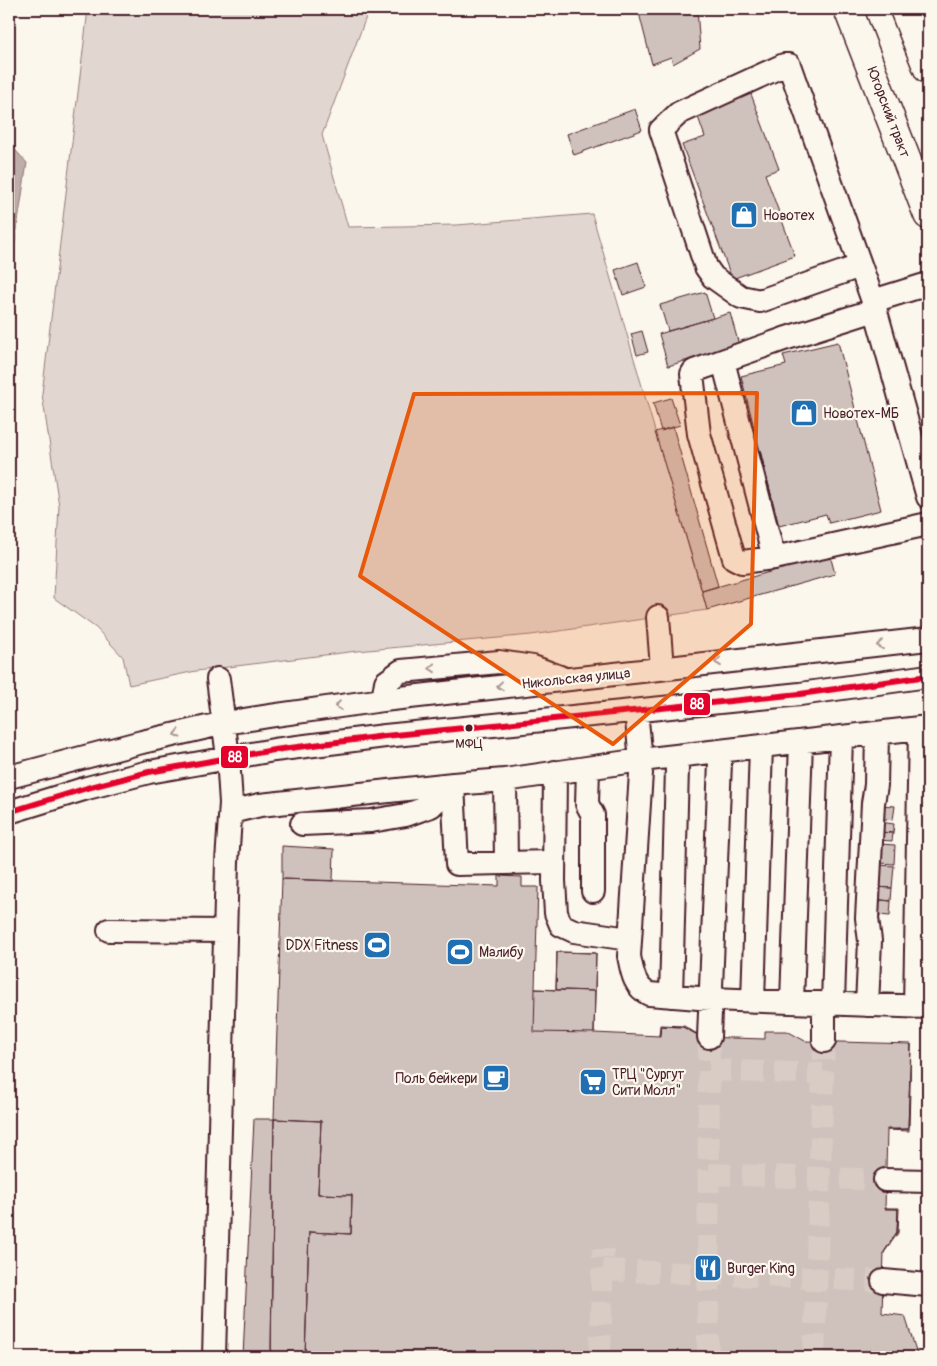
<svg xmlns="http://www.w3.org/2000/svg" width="937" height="1366" viewBox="0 0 937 1366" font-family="Pangolin,sans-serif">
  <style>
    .green { fill: #e2d7d0; stroke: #967b7e }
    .water { fill: #bfadaa; stroke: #907477 }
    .building { fill: #cfc2bc; stroke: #4a1f2b }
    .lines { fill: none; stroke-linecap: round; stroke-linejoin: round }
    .minor-tunnel { stroke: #d8ccc5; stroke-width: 22; stroke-dasharray: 22 11; stroke-linecap: butt }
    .minor-casing { stroke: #4a1f2b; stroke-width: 26 }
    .major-casing { stroke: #4a1f2b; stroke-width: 31 }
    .minor { stroke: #fbf7ec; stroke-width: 22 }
    .major { stroke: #fbf7ec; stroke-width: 28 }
    .bus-1-casing { stroke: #fbf7ec; stroke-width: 10 }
    .bus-1 { stroke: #e4002b; stroke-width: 6 }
    .oneway { stroke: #ab9695 }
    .marked { fill: #e8590c; fill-opacity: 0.2; stroke: #e8590c; stroke-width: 4; stroke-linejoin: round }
    .bus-dot { fill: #4a1f2b; stroke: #fbf7ec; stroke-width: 2 }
    .labels { text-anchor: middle; stroke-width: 4.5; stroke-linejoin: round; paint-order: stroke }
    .bus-label { font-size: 13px; fill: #4a1f2b; stroke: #fbf7ec }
    .street-label { font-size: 14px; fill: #4a1f2b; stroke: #fbf7ec }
    .poi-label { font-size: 14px; fill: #4a1f2b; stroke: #fbf7ec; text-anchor: start }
    .line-badge { stroke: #fbf7ec; stroke-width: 2 }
    .badge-label { font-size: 14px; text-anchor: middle; font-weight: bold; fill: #fff }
  </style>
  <rect width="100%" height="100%" fill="#fbf7ec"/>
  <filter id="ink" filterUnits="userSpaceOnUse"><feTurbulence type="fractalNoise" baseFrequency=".02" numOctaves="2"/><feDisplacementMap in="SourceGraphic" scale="10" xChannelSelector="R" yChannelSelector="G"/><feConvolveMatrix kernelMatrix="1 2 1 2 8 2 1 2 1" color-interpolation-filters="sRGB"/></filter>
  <g filter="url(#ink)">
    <path class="green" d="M 88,9 L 369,9 L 322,135 L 348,227 L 457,225 L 592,214 L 707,610 L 531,635 L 357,651 L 196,671 L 129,685 L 123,657 L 96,628 L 54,598 L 59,506 L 42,394 Z"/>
    <path class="water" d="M 9,143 L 27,163 L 9,280 Z"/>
    <path class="building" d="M 638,9 L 697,9 L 700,49 L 673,64 L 671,57 L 652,64 Z
      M 751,94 L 779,169 L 765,174 L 795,256 L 732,279 L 682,145 L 705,137 L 697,114 Z
      M 635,109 L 642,130 L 574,155 L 567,134 Z
      M 638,262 L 646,287 L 623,295 L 615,270 Z
      M 705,292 L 713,318 L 668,331 L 660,305 Z
      M 730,313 L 739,345 L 668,366 L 659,334 Z
      M 642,331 L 648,352 L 637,355 L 631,334 Z
      M 838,342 L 881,510 L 829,523 L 826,514 L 779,526 L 741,376 L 786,365 L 783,355 Z
      M 671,398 L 680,425 L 661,431 L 653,403 Z
      M 673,427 L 718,586 L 702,591 L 655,432 Z
      M 760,450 L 772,498 L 772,501 L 760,453 Z
      M 830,555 L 835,574 L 707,610 L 702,591 Z
      M 879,805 L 895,806 L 893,820 L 878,818 Z
      M 880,822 L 894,824 L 893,833 L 879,832 Z
      M 879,832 L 893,833 L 892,841 L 878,840 Z
      M 881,844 L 895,845 L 894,864 L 880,863 Z
      M 282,846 L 334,849 L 333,881 L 282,879 Z
      M 877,865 L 894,866 L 892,888 L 875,887 Z
      M 499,876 L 522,877 L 522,887 L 538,887 L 535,989 L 556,990 L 557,952 L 596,953 L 594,1033 L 660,1036 L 661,1026 L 683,1027 L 701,1037 L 765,1039 L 765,1031 L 787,1031 L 805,1041 L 911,1044 L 908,1129 L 887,1129 L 885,1209 L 898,1209 L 897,1232 L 884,1252 L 882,1313 L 905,1316 L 918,1357 L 305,1357 L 309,1232 L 351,1234 L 352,1195 L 318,1194 L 321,1121 L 274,1119 L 282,879 L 499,886 Z
      M 875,887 L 892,888 L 891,901 L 874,899 Z
      M 880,900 L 891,901 L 890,916 L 878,915 Z
      M 557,952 L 596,953 L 595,991 L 556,990 Z
      M 535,989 L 595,991 L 594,1033 L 534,1032 Z
      M 660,1025 L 684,1026 L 702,1037 L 683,1027 L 661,1026 L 659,1036 Z
      M 911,1044 L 909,1131 L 887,1130 L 908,1129 Z
      M 254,1119 L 274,1119 L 271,1357 L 243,1357 Z
      M 274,1119 L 321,1121 L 318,1194 L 352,1195 L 351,1234 L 309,1232 L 305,1357 L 271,1357 Z
      M 885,1208 L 899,1208 L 898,1233 L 883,1254 L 897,1232 L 898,1209 Z"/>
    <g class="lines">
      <path class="minor-tunnel" d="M 709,1070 L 823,1074
        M 709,1174 L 885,1180
        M 603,1270 L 883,1281
        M 600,1357 L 603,1249
        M 708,1357 L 709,1037
        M 814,1357 L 824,1041"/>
      <g class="minor-casing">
        <path id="minor" d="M 860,266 L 760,301 L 741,297 L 713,277 L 706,267 L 661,130 L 679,113 L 784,65 L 789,65 L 873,301 L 928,497
          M 873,301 L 928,284
          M 875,310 L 784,339 L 694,371 L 692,374 L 699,434 L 734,558 L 742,562 L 774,558 L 928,524
          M 723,361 L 774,558
          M 658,617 L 662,668
          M 383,700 L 386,682 L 401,671 L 499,662 L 533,667 L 560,677
          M 636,711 L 641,760
          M 588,768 L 587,804 L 593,815 L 593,891
          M 555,772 L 554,881 L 556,913 L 561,925 L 574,931 L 629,939
          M 641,773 L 629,956 C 632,971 634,987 649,994 L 711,999 L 928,1007
          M 9,777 L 142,742 L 225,723 L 269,716 L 383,700 L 928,639
          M 505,780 L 506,863
          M 453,784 L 457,864 L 554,862
          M 9,812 L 87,788 L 149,772 L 274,750 L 385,736 L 800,694 L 928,676
          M 231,812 L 260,805 L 453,784 L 505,780 L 641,760 L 928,727
          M 302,824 L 371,821 L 406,815 L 431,806 L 453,784
          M 109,930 L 225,931
          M 671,996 L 677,768
          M 753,1001 L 761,746
          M 792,1002 L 801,742
          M 833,1004 L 841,737
          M 867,1005 L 870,941 L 867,918 L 873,803 L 876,785 L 877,733
          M 915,1007 L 920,728
          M 709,1037 L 720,762
          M 824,1041 L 824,1003
          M 885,1180 L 928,1181
          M 883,1281 L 928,1285
          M 214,1357 L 227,862 L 231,803 L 228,757 L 218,679"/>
      </g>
      <g class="major-casing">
        <path id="major" d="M 848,9 L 928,215
          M 904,9 L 928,69"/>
      </g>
      <use href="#minor" class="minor"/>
      <use href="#major" class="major"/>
      <g class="bus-1-casing">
        <path id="bus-1" d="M 9,812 L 87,788 L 149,772 L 274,750 L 385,736 L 800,694 L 928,676"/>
      </g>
      <use href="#bus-1" class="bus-1"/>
    </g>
    <defs><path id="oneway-chevron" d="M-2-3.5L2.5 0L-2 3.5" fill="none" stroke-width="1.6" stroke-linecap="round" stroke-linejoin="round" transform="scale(1.25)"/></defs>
    <g class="oneway">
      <use href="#oneway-chevron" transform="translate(880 645) rotate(174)"/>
      <use href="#oneway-chevron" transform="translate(718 662) rotate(174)"/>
      <use href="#oneway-chevron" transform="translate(432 668) rotate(175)"/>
      <use href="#oneway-chevron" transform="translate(500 686) rotate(174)"/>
      <use href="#oneway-chevron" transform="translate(338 706) rotate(172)"/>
      <use href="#oneway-chevron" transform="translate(177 734) rotate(167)"/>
    </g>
  </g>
  <path class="marked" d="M 757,393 L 751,624 L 613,744 L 360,576 L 414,394 Z"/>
  <defs>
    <g id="shop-square" transform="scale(1.4375)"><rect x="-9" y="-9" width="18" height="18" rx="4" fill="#1f6fb2" stroke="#fbf7ec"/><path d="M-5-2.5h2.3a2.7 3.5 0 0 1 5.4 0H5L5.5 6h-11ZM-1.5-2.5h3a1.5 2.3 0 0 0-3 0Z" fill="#fff"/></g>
    <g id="stadium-square" transform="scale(1.4375)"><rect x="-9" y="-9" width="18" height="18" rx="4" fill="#1f6fb2" stroke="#fbf7ec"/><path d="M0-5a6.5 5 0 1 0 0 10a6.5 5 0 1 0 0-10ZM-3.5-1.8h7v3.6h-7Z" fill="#fff"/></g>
    <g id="cafe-square" transform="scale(1.4375)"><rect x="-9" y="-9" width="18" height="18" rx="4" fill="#1f6fb2" stroke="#fbf7ec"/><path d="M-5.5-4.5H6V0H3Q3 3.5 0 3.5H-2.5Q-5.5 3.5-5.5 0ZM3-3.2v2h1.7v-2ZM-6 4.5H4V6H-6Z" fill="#fff"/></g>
    <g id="supermarket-square" transform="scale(1.4375)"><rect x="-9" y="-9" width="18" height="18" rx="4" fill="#1f6fb2" stroke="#fbf7ec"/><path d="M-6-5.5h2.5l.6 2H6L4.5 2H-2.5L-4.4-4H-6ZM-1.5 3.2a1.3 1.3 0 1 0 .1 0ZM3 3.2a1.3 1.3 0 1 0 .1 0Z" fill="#fff"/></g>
    <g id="restaurant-square" transform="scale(1.4375)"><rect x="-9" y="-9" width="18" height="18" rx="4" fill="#1f6fb2" stroke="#fbf7ec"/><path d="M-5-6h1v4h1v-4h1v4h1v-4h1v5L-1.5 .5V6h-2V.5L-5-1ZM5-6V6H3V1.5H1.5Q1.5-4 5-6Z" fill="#fff"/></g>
  </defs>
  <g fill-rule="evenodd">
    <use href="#shop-square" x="744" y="215"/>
    <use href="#shop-square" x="804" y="413"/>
    <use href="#stadium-square" x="377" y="945"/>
    <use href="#stadium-square" x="460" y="952"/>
    <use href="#cafe-square" x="496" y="1078"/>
    <use href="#supermarket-square" x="593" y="1082"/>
    <use href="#restaurant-square" x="708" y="1268"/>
  </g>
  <circle class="bus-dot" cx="469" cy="728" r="4.5"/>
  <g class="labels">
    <g class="bus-label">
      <text x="469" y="748">МФЦ</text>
    </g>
    <g class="street-label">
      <text transform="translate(889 112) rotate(69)" y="5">Югорский тракт</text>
      <text transform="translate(576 678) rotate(-6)" y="5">Никольская улица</text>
    </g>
    <g class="poi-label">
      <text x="763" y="220">Новотех</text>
      <text x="823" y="418">Новотех-МБ</text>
      <text x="358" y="950" text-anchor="end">DDX Fitness</text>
      <text x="479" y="957">Малибу</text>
      <text x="612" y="1079">ТРЦ "Сургут<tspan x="612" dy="16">Сити Молл"</tspan></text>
      <text x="477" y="1083" text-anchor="end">Поль бейкери</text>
      <text x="727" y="1273">Burger King</text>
    </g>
  </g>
  <g class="line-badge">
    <rect x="683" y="692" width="28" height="24" rx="5" fill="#e4002b"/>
    <rect x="220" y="745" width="29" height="24" rx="5" fill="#e4002b"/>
  </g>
  <g class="badge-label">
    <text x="697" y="709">88</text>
    <text x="235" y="762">88</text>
  </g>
  <rect width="937" height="1366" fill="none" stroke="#fbf7ec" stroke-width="30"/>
  <rect x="15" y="15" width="907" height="1336" fill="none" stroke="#4a1f2b" stroke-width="2" filter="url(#ink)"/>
</svg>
